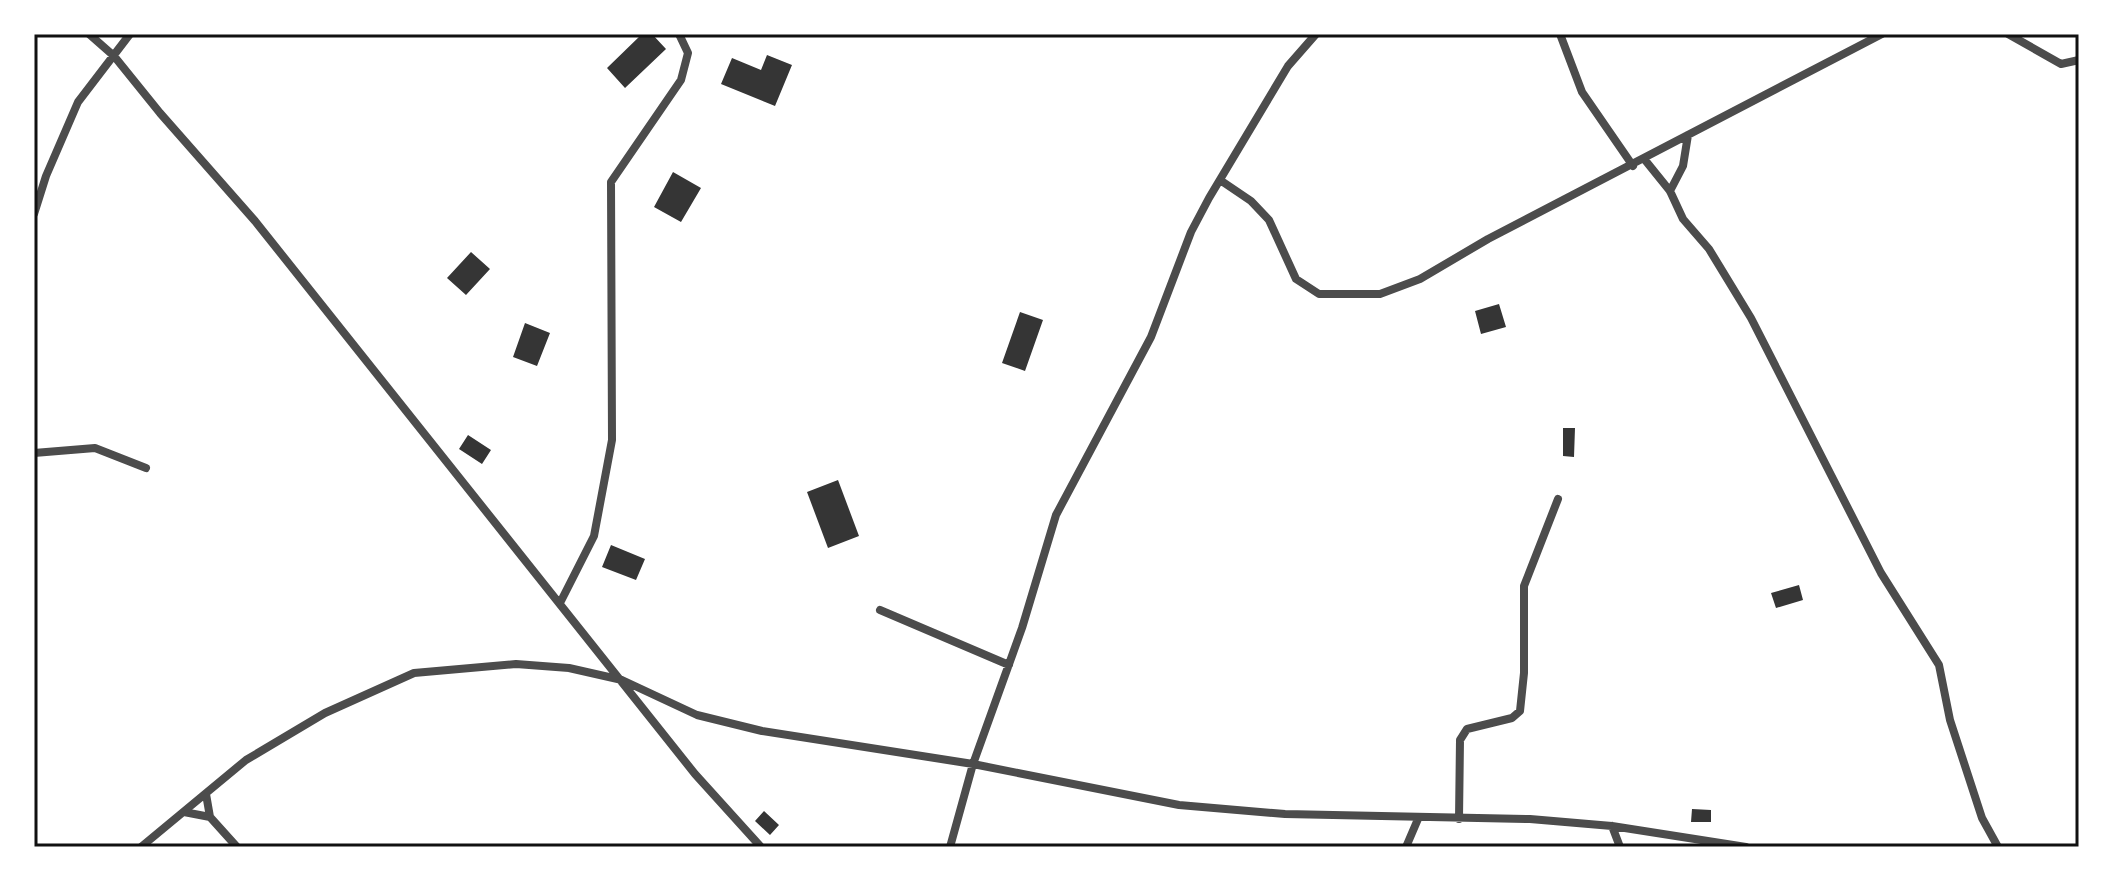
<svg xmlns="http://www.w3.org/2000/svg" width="2113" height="881" viewBox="0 0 2113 881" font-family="Cabin,sans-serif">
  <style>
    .building { fill: #353535 }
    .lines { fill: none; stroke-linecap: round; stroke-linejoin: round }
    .minor { stroke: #4c4c4c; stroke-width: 8 }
    .neatline { fill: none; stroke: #111; stroke-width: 3 }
  </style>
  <rect width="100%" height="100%" fill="#fff"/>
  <path class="building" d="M 642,34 L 652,34 L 666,49 L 625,88 L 607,68 Z
    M 767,55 L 792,65 L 775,106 L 721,84 L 732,58 L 761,70 Z
    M 673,172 L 701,188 L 681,222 L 654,207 Z
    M 471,252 L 490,269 L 466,295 L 447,278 Z
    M 1499,304 L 1506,327 L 1481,334 L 1475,311 Z
    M 1020,312 L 1043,320 L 1025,371 L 1002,363 Z
    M 525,323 L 550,333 L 537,366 L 513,357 Z
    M 1563,428 L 1575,428 L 1574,457 L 1563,456 Z
    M 468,435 L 491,450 L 482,464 L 459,449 Z
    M 838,480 L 859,536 L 828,548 L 807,492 Z
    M 611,545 L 645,559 L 636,580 L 602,567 Z
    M 1799,585 L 1803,600 L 1776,608 L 1771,593 Z
    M 1692,809 L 1711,810 L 1711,822 L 1691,822 Z
    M 764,811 L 779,825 L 770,835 L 755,821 Z"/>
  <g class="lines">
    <path class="minor" d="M 89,34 L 114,56 L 160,113 L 255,221 L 695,774 L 761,847
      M 1560,34 L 1582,92 L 1633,166
      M 2008,34 L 2061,64 L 2079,60
      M 1645,160 L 1670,191 L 1683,219 L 1709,249 L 1751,318 L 1881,573 L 1939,665 L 1950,720 L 1982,818 L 1998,847
      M 1220,180 L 1251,201 L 1269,220 L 1296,279 L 1319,294 L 1380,294 L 1420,279 L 1488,239 L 1882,34
      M 1670,191 L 1683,166 L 1688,135
      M 34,214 L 46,176 L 78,102 L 130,34
      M 34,453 L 95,448 L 146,468
      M 561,601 L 594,536 L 612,440 L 611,182 L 681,80 L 688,53 L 679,34
      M 880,610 L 1009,665
      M 206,794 L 210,817 L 237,847
      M 184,812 L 210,817
      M 1459,819 L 1460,740 L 1467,729 L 1512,718 L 1520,711 L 1524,673 L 1524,586 L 1558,499
      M 1612,826 L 1620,847
      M 141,847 L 246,760 L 325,713 L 414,673 L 516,664 L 569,668 L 622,680 L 697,715 L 762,731 L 973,764 L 1179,805 L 1285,814 L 1530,819 L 1612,826 L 1746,847
      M 950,847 L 973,764 L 1022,628 L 1056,515 L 1151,337 L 1191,232 L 1209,198 L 1288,66 L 1316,34
      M 1406,847 L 1418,819"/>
  </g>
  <rect width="2113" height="881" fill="none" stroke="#ffffff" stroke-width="72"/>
  <rect x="36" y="36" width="2041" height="809" class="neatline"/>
</svg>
